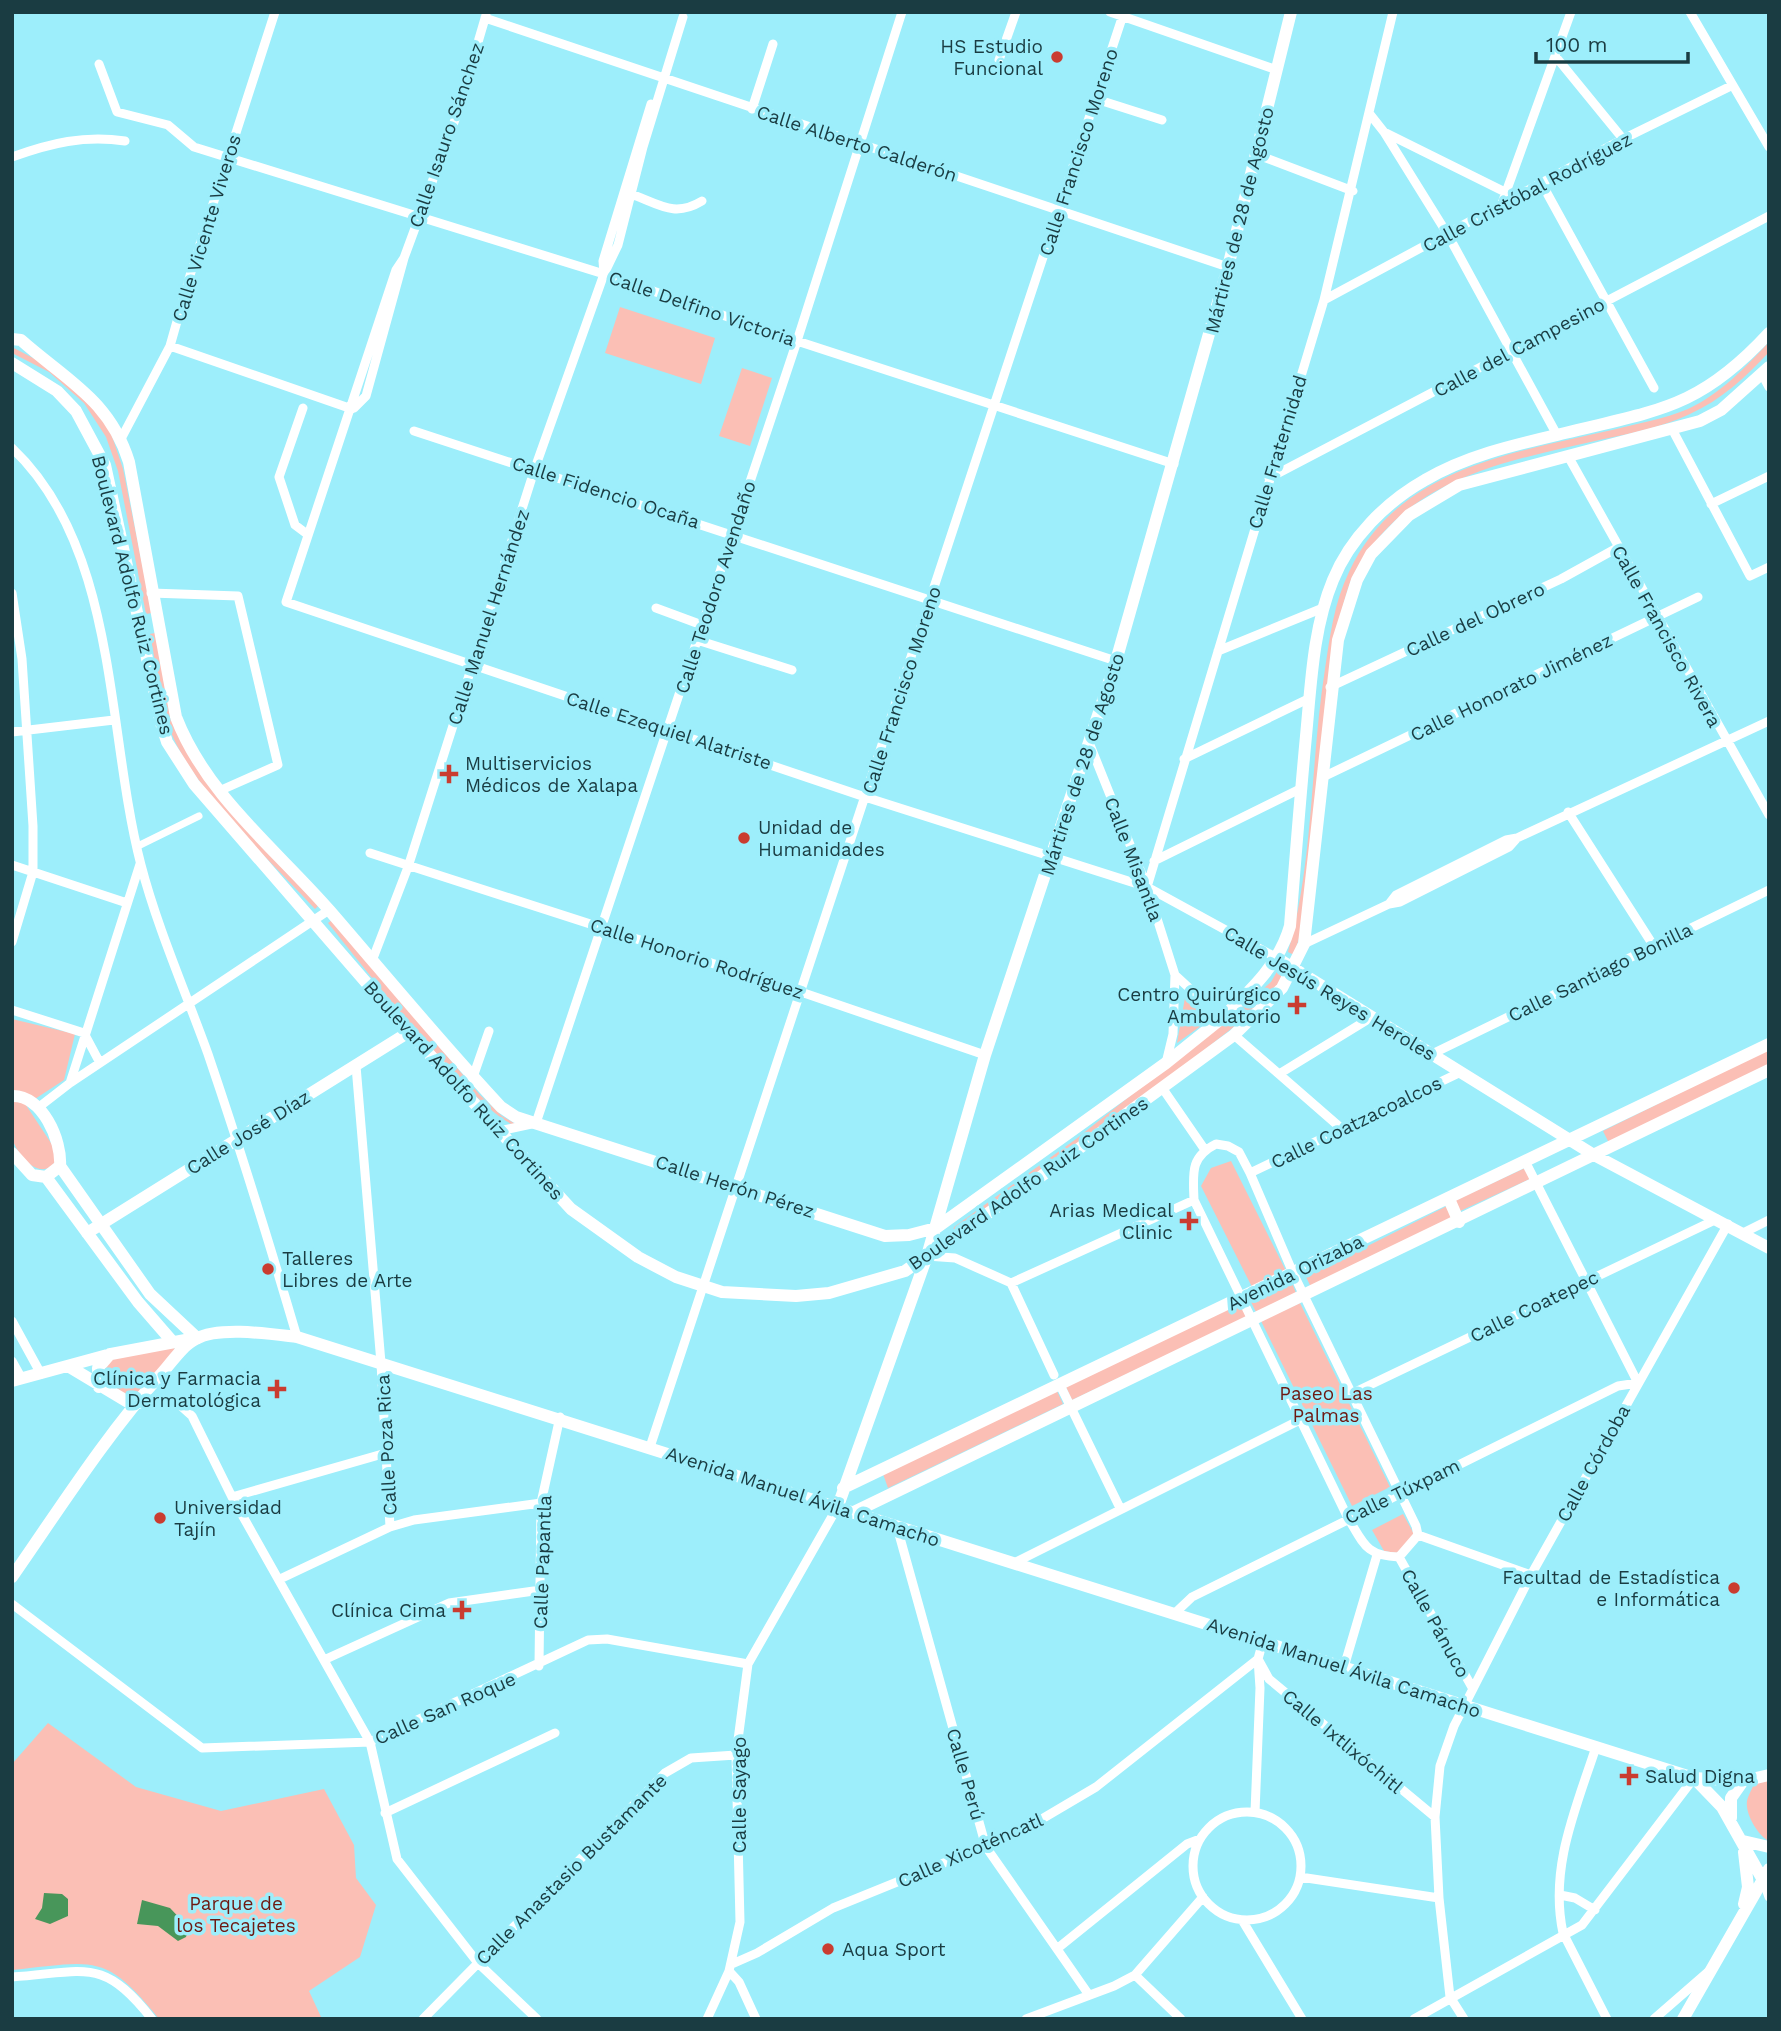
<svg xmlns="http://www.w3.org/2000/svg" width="1781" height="2031" viewBox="0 0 1781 2031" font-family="'Work Sans',sans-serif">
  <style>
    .green { fill: #fbbfb5 }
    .water { fill: #48965a }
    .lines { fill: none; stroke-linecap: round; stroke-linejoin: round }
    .pedestrian { stroke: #fff; stroke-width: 7 }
    .minor { stroke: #fff; stroke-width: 9 }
    .tertiary { stroke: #fff; stroke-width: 12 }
    .secondary { stroke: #fff; stroke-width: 12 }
    .poi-dot { fill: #ca3c30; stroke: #9deefb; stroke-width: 2.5 }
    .labels { text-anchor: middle; stroke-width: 7; stroke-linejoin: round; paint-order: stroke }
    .poi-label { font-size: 19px; fill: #1a3c42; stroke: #9deefb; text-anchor: end }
    .street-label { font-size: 19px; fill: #1a3c42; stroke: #9deefb }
    .park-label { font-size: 19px; fill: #6e1912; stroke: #9deefb }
  </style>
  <rect width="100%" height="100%" fill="#9deefb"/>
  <path class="green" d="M 620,307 L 715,338 L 701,384 L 605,353 Z
    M 1769,342 L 1769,352 C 1746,377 1721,400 1690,414 C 1663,427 1632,433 1604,439 C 1507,461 1407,477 1355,572 C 1348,584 1345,600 1341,613 L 1310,902 L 1294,955 L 1288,952 C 1314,860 1310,764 1325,669 C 1330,636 1334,603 1349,572 C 1397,468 1512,453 1612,430 C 1636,424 1664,419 1688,409 C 1720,394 1745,368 1769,342 Z
    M 12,347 L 52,368 L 88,400 L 111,433 L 123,469 L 152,613 L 146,614 L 118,471 L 106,437 L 84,403 L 49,372 L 12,353 Z
    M 742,368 L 772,378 L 750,446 L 719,436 Z
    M 155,633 L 173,723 L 318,906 L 315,909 C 270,860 188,786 168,724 C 159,695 156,664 150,634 Z
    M 332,920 L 480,1095 L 502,1116 L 519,1126 C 486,1126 355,956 328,923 Z
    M 1279,968 L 1288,971 L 1278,988 L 1254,1011 L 1082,1146 L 950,1241 L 954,1227 L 1076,1139 L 1248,1002 L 1271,982 Z
    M 1186,992 L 1212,1018 L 1177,1043 Z
    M 12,1019 L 75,1034 L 64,1080 L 35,1099 L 12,1091 Z
    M 1769,1049 L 1769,1064 L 1609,1143 L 1603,1131 Z
    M 12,1102 L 24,1102 L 53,1146 L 55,1162 C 40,1183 15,1153 12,1137 C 11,1126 12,1113 12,1102 Z
    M 1231,1161 L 1287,1273 L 1253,1289 L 1201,1186 L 1211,1168 Z
    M 1525,1168 L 1530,1179 L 1458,1212 L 1454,1201 Z
    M 1447,1206 L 1453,1219 L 1311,1287 L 1306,1277 Z
    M 1290,1278 L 1296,1293 L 1256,1312 L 1249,1298 Z
    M 1239,1302 L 1247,1317 L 1072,1400 L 1066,1387 Z
    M 1300,1303 L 1390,1487 L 1352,1506 L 1261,1321 Z
    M 172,1346 L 176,1350 L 137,1397 L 118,1391 L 104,1380 L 103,1367 L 109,1360 Z
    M 1057,1391 L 1063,1404 L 888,1488 L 883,1474 Z
    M 1403,1514 L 1414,1534 L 1408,1545 L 1396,1553 L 1384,1551 L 1372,1530 Z
    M 48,1723 L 136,1787 L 221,1811 L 324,1789 L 354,1845 L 356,1878 L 376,1905 L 360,1957 L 309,1991 L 322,2019 L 159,2019 C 105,1951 93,1962 12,1970 L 12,1764 Z
    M 1769,1780 L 1769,1841 C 1758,1836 1745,1814 1747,1801 C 1748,1796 1752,1789 1754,1784 Z"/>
  <path class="water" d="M 44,1893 L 62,1894 L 68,1899 L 68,1916 L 50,1924 L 35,1919 L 42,1908 Z
    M 142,1900 L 170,1908 L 189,1928 L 186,1937 L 178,1941 L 158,1926 L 137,1924 Z"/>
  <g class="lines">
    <path class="pedestrian" d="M 138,846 L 199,816"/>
    <path class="minor" d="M 1110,12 L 1277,70
      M 1690,12 L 1769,147
      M 485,18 L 1228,267
      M 1556,57 L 1623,139
      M 999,60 L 1016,12
      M 99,64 L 117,112 L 168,125 L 194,147 L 604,274 L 797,341 L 1174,464
      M 1096,99 L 1162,120
      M 752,109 L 773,44
      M 1369,113 L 1384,132 L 1448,235 L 1557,435
      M 1386,133 L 1505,192
      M 1258,155 L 1353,191
      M 12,157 C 51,143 84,135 125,141
      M 1542,184 L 1654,388
      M 631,194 C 659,204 674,218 702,201
      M 1501,206 L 1571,12
      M 404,258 L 396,270 L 286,602 L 865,797 L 1147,887 L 1277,958
      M 604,274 L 603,261 L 651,104
      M 1324,300 L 1623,139 L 1731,86
      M 170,346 L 352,409
      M 1762,374 L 1769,387
      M 303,408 L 279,477 L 295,525 L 307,534
      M 354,408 L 366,396 L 404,258 L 456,117 L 486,15
      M 1672,429 L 1750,576 L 1769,567
      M 414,431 L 1116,661
      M 122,437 L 170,346 L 191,272 L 275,12
      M 12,448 C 119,549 106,732 141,865 C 157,927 186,993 208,1054 C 240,1148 269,1242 297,1337
      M 1568,456 L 1769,815
      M 1269,478 L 1769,216
      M 1711,504 L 1769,476
      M 12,593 L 22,659 L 33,826 L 33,872 L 12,942
      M 151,593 L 238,596 L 278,765 L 219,791
      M 656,608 L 702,625
      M 697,640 L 792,670
      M 1218,651 L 1323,608
      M 1330,687 L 1561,579 L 1617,548
      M 12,732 L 114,720
      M 1090,745 L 1147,887 L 1175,975 L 1173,1034 L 1166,1063
      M 1184,759 L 1310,698
      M 1323,777 L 1698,597
      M 1568,812 L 1653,945
      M 370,853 L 801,992 L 985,1055
      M 1154,861 L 1302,788
      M 12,865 L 127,903
      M 1147,887 L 1324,300 L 1393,12
      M 1389,904 L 1396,895 L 1506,840 L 1517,838 L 1769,721
      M 1304,944 L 1389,904 L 1400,902 L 1509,847 L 1517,838
      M 372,961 L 408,867 L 535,468 L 604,274 L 618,245 L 643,147 L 683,17
      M 1175,975 L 1200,998
      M 12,1010 L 84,1033 L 100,1063
      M 1234,1035 L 1342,1129
      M 1432,1054 L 1769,890
      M 356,1066 L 381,1363 L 390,1527
      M 1279,1074 L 1372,1017
      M 473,1077 L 489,1031
      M 70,1083 L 329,910
      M 1163,1089 L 1205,1150
      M 39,1107 L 70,1083 L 140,864
      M 499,1131 L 536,1123 L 797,341 L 902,12
      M 1216,1144 L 1228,1146 L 1239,1152 L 1250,1173 L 1293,1273 L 1416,1526 L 1418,1535 L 1399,1557 C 1366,1556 1364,1544 1348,1518 L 1194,1200 C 1193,1173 1190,1157 1216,1144 Z
      M 1250,1173 L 1461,1072
      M 1743,1233 L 1769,1220
      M 927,1256 L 955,1258 L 1011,1283 L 1054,1375
      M 1011,1283 L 1194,1200
      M 12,1321 L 41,1374
      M 12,1361 L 22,1379
      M 1060,1385 L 1120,1508
      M 1351,1394 L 1717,1219
      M 134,1405 L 173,1399 L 192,1416 L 232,1497 L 370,1742 L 397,1859 L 478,1963 L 537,2019
      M 650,1447 L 1124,12
      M 232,1497 L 386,1453
      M 897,1527 L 986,1847 L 1089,1995
      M 1418,1535 L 1531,1575
      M 1399,1557 L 1473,1689
      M 1014,1563 L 1300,1420
      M 280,1579 L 390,1527 L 414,1520 L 541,1503
      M 12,1604 L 202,1748 L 370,1742 L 588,1640 L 607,1639 L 748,1664
      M 1174,1614 L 1192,1597 L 1618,1386 L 1638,1383 L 1525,1161
      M 326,1659 L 449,1603 L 541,1590
      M 1258,1659 L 1269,1679 L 1435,1817
      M 539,1666 L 541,1503 L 560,1417
      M 1344,1667 L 1377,1555
      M 1596,1747 C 1576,1808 1549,1868 1563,1933 L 1607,2019
      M1193 1866a54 54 0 1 1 108 0a54 54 0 1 1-108 0Z
      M 1255,1812 L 1260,1688 L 1258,1659 L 1263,1641
      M 385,1813 L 555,1733
      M 1300,1877 L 1439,1898
      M 1763,1880 L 1769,1897
      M 1560,1895 L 1575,1898 L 1595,1910
      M 1242,1920 L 1302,2019
      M 1058,1948 L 1187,1844 L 1200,1839
      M 732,1964 L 757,1953 L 833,1908 L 1018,1833 L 1096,1787 L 1258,1659
      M 729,1971 L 739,1982 L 756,2019
      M 1135,1975 L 1181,2019
      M 12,1977 C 86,1972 102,1956 152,2019
      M 423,2019 L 665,1773 L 691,1758 L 736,1755
      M 707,2019 L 729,1971 L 740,1922 L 736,1755 L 748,1664 L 838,1506
      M 1026,2019 L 1114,1986 L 1135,1975 L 1203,1897
      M 1414,2019 L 1582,1925 L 1694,1778
      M 1464,2019 L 1450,1997 L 1439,1898 L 1435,1817 L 1440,1766 L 1454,1726 L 1531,1575 L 1728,1224
      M 1654,2019 L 1708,1972"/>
    <path class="tertiary" d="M 12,1096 C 42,1095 62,1140 60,1166 L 46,1177 L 32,1175 L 12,1153
      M 60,1166 L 150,1294 L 197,1338
      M 46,1177 L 138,1302 L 171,1340
      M 1449,1199 L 1459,1222
      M 87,1233 L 409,1032"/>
    <path class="secondary" d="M 12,339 L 21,340 C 66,380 110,400 129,462 L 176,717 C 206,795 276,849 330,911 C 387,977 442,1044 501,1107 L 516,1117 L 885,1236 L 909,1235 L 936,1228 L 1166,1063 L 1222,1018 C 1250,991 1279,965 1290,926 C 1295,863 1300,799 1306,736 C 1311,684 1313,628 1333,580 C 1350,538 1386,502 1425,480 C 1467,455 1518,444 1565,433 C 1659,410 1700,408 1769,333
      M 12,363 L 57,391 L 76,411 L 105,465 L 161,723 L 167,742 L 194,784 L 409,1032 L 571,1209 L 638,1257 L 676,1277 L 722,1292 L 796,1296 L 829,1293 L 905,1271 L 1036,1180 L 1234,1035 L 1282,988 L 1304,944 L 1338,640 L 1357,580 L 1371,554 L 1409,515 L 1459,485 L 1700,421 L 1721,410 L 1769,367
      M 1277,958 L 1594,1155 L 1769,1248
      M 68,1366 L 133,1405
      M 12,1381 L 111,1354 L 196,1338
      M 99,1387 L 98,1368 L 110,1354
      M 843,1488 L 1769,1044
      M 838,1506 L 927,1256 L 985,1055 L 1116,661 L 1228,267 L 1291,12
      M 854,1512 L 1769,1070
      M 12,1577 C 60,1508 106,1435 162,1373 C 172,1362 182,1346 196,1339 C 219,1326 271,1334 297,1337 L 1694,1778 L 1743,1781 L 1769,1775
      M 1694,1778 L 1722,1807 L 1763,1880
      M 1731,1818 L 1731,1798 L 1743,1781
      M 1743,1841 L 1769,1847
      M 1744,1852 L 1748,1887 L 1744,1904
      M 1683,2019 L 1769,1869"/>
  </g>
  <g class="poi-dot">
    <circle cx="1057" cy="57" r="7"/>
    <path d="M445.5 763.5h7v7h7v7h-7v7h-7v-7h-7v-7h7z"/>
    <circle cx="744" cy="838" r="7"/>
    <path d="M1293.5 994.5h7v7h7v7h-7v7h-7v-7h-7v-7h7z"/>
    <path d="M1185.5 1210.5h7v7h7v7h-7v7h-7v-7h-7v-7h7z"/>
    <circle cx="268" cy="1269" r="7"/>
    <path d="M273.5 1378.5h7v7h7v7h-7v7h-7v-7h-7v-7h7z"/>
    <circle cx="160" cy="1518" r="7"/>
    <circle cx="1734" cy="1588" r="7"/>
    <path d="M458.5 1599.5h7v7h7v7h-7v7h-7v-7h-7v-7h7z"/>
    <path d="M1625.5 1765.5h7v7h7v7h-7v7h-7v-7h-7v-7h7z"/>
    <circle cx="828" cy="1949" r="7"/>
  </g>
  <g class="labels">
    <g class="poi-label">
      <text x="1043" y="53">HS Estudio<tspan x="1043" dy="22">Funcional</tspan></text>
      <text x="465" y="770" text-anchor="start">Multiservicios<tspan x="465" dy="22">Médicos de Xalapa</tspan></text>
      <text x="758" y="834" text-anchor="start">Unidad de<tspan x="758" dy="22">Humanidades</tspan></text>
      <text x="1281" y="1001">Centro Quirúrgico<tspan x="1281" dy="22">Ambulatorio</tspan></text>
      <text x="1173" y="1217">Arias Medical<tspan x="1173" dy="22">Clinic</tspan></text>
      <text x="282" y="1265" text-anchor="start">Talleres<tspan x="282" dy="22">Libres de Arte</tspan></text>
      <text x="261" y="1385">Clínica y Farmacia<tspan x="261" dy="22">Dermatológica</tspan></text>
      <text x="174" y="1514" text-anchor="start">Universidad<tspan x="174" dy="22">Tajín</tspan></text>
      <text x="1720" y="1584">Facultad de Estadística<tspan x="1720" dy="22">e Informática</tspan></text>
      <text x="446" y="1617">Clínica Cima</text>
      <text x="1645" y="1783" text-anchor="start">Salud Digna</text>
      <text x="842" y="1956" text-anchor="start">Aqua Sport</text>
    </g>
    <g class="street-label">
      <text transform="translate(446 135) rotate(-71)" y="7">Calle Isauro Sánchez</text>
      <text transform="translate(857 143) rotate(18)" y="7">Calle Alberto Calderón</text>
      <text transform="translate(1078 152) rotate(-72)" y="7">Calle Francisco Moreno</text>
      <text transform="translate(1527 192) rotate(-28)" y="7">Calle Cristóbal Rodríguez</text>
      <text transform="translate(1239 220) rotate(-76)" y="7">Mártires de 28 de Agosto</text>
      <text transform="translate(206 228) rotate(-73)" y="7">Calle Vicente Viveros</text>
      <text transform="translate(702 308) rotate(19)" y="7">Calle Delfino Victoria</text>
      <text transform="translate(1519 347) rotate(-28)" y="7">Calle del Campesino</text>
      <text transform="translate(1277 452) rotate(-73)" y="7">Calle Fraternidad</text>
      <text transform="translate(606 492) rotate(18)" y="7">Calle Fidencio Ocaña</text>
      <text transform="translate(715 587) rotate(-72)" y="7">Calle Teodoro Avendaño</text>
      <text transform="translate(133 595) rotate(76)" y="7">Boulevard Adolfo Ruiz Cortines</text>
      <text transform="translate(488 617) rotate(-72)" y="7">Calle Manuel Hernández</text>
      <text transform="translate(1475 619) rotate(-25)" y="7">Calle del Obrero</text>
      <text transform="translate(1667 636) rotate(61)" y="7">Calle Francisco Rivera</text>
      <text transform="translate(1511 687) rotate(-26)" y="7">Calle Honorato Jiménez</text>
      <text transform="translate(901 690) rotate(-72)" y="7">Calle Francisco Moreno</text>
      <text transform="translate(669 730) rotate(18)" y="7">Calle Ezequiel Alatriste</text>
      <text transform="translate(1082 764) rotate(-72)" y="7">Mártires de 28 de Agosto</text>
      <text transform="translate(1134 859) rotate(69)" y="7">Calle Misantla</text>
      <text transform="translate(697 958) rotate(18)" y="7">Calle Honorio Rodríguez</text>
      <text transform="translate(1600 972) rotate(-26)" y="7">Calle Santiago Bonilla</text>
      <text transform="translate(1330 993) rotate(31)" y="7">Calle Jesús Reyes Heroles</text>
      <text transform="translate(464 1090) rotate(48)" y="7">Boulevard Adolfo Ruiz Cortines</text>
      <text transform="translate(1356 1122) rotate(-26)" y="7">Calle Coatzacoalcos</text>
      <text transform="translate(248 1132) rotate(-32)" y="7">Calle José Díaz</text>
      <text transform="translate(1028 1183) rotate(-35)" y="7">Boulevard Adolfo Ruiz Cortines</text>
      <text transform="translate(735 1186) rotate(18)" y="7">Calle Herón Pérez</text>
      <text transform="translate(1295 1272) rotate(-26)" y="7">Avenida Orizaba</text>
      <text transform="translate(1534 1306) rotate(-26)" y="7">Calle Coatepec</text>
      <text transform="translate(386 1445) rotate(-93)" y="7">Calle Poza Rica</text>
      <text transform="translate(1593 1463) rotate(-61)" y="7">Calle Córdoba</text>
      <text transform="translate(1402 1491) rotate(-26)" y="7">Calle Túxpam</text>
      <text transform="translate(803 1496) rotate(18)" y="7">Avenida Manuel Ávila Camacho</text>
      <text transform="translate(542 1562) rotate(-88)" y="7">Calle Papantla</text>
      <text transform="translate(1436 1623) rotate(61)" y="7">Calle Pánuco</text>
      <text transform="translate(1344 1667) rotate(18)" y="7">Avenida Manuel Ávila Camacho</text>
      <text transform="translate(445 1708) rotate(-24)" y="7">Calle San Roque</text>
      <text transform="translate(1343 1741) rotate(40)" y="7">Calle Ixtlixóchitl</text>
      <text transform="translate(966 1774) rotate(74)" y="7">Calle Perú</text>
      <text transform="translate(739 1795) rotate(-90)" y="7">Calle Sayago</text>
      <text transform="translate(970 1850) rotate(-24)" y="7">Calle Xicoténcatl</text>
      <text transform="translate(571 1869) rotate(-45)" y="7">Calle Anastasio Bustamante</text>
    </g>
    <g class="park-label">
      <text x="1326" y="1400">Paseo Las<tspan x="1326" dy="22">Palmas</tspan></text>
      <text x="236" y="1910">Parque de<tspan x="236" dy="22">los Tecajetes</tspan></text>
    </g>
  </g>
  <rect width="1781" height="2031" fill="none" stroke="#1a3c42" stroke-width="28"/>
  <path d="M1536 52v10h152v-10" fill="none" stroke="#1a3c42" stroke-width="3.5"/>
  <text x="1546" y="52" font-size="21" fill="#1a3c42" stroke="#9deefb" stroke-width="5" paint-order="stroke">100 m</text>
</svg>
